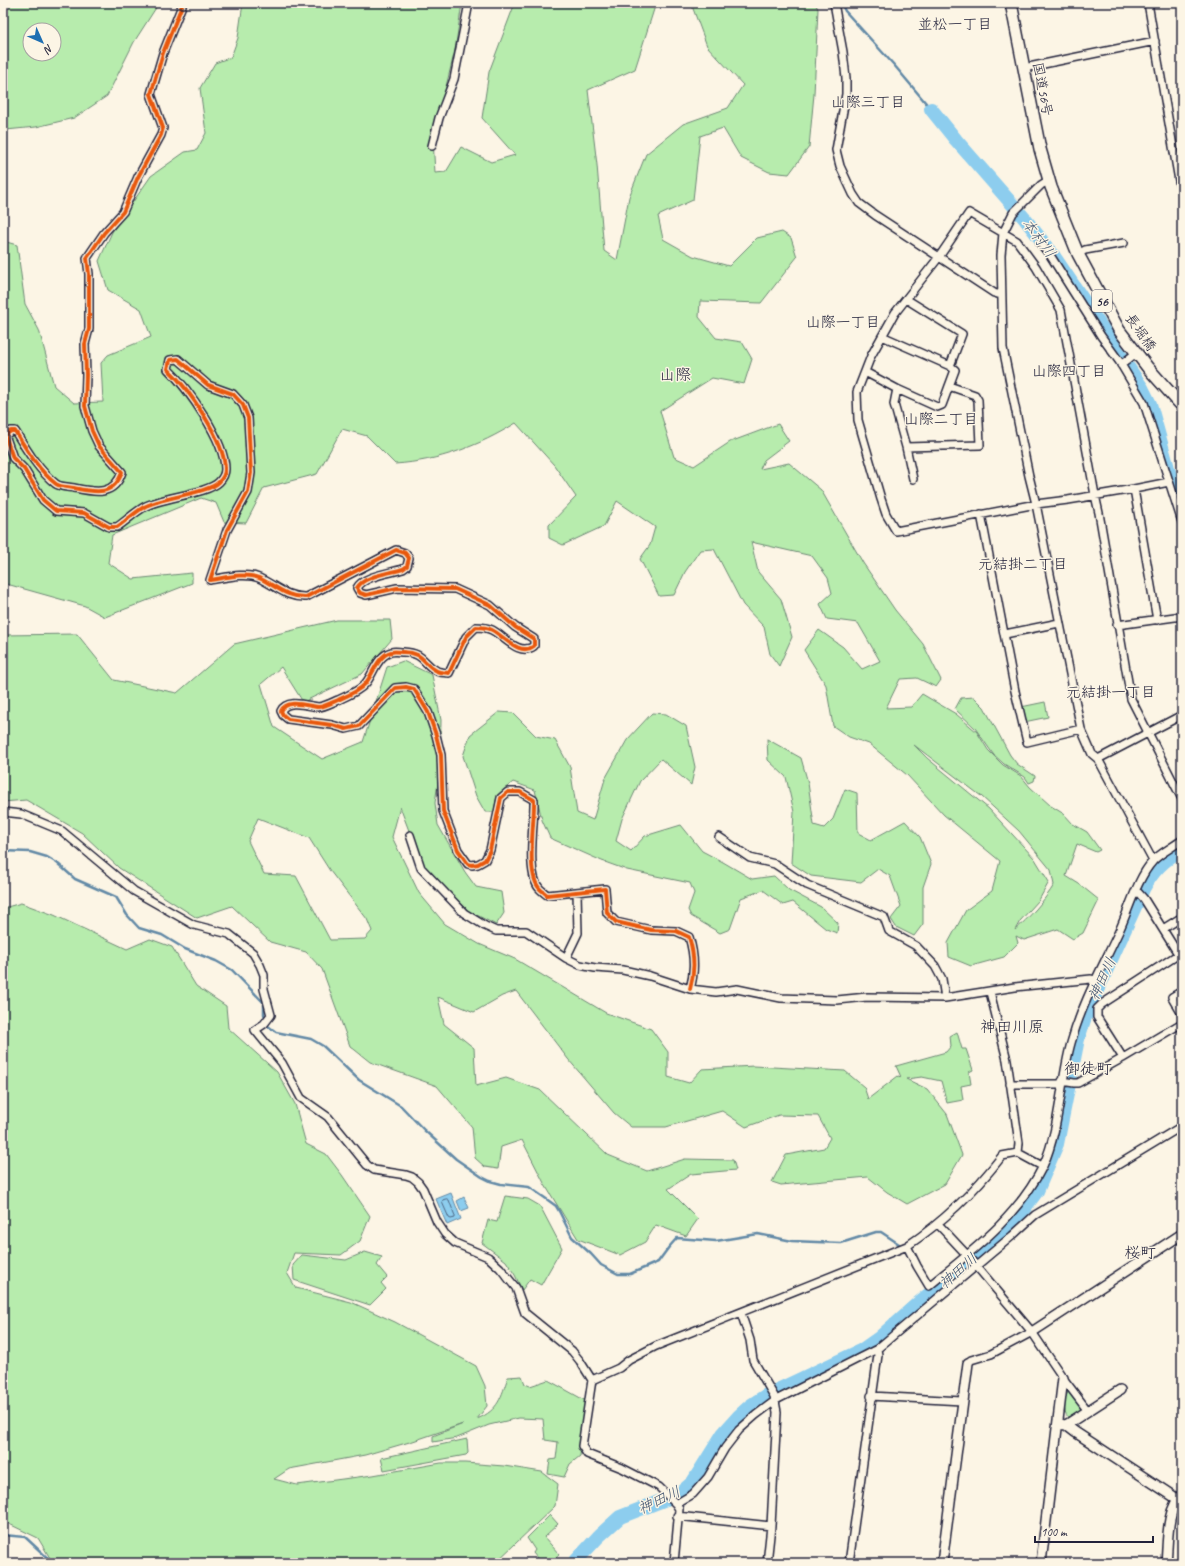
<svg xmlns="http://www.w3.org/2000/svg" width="1185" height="1566" viewBox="0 0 1185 1566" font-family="Caveat,'Klee One',sans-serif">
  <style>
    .green { fill: #b7ecad; stroke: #6c8774; fill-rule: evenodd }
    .water { fill: #8dcdee; stroke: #6289a6 }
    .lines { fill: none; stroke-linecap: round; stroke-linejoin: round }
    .shore { stroke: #4d6683; stroke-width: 1 }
    .stream { stroke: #6289a6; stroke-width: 2.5 }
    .river { stroke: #8dcdee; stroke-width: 14 }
    .minor-casing { stroke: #22223b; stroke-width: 10 }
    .tertiary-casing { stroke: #22223b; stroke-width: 12 }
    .trunk-casing { stroke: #22223b; stroke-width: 14 }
    .minor { stroke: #fcf5e5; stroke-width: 7 }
    .tertiary { stroke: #fcf5e5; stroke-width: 9 }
    .trunk { stroke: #fcf5e5; stroke-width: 11 }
    .cycleway-casing { stroke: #fcf5e5; stroke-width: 6 }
    .cycleway { stroke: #e8590c; stroke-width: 4 }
    .labels { text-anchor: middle; stroke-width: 3; stroke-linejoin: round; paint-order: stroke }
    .shield { fill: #fcf5e5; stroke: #63616e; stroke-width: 1 }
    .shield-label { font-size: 13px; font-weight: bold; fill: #22223b }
    .street-label { font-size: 14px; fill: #22223b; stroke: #fcf5e5 }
    .neighbourhood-label { font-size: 15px; fill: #22223b; stroke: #fcf5e5 }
    .water-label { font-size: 15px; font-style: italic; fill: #425571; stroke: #fcf5e5 }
    .quarter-label { font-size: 16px; fill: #22223b; stroke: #fcf5e5 }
  </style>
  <rect width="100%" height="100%" fill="#fcf5e5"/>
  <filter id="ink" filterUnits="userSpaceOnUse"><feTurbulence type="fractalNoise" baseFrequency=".025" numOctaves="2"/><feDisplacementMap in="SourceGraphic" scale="8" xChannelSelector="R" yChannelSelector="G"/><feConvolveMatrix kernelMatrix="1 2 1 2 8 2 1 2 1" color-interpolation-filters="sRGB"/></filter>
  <g filter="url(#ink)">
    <path class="green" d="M 3,3 L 159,3 L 134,42 L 107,96 L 74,118 L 36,127 L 6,130 L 3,129 ZM 30,30 L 54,30 L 54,54 L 30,54 Z
      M 243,3 L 462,3 L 455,50 L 433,139 L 435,173 L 446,172 L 461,147 L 491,162 L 515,155 L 482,118 L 489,72 L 515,3 L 656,3 L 635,69 L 588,90 L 597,165 L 604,251 L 617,260 L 629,197 L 646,154 L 683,124 L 728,108 L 743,85 L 707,46 L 692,6 L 677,3 L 815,3 L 818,9 L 814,94 L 809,147 L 789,174 L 769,172 L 741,158 L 723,128 L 700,136 L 693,200 L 658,216 L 663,239 L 693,256 L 729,266 L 757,238 L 782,232 L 791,238 L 797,257 L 761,303 L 700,301 L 699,317 L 716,338 L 742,342 L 752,359 L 744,384 L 712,378 L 660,411 L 674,457 L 694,466 L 730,442 L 778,424 L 789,441 L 764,460 L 760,469 L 789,463 L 821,490 L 863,563 L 895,610 L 923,644 L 941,680 L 936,687 L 917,678 L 900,679 L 886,708 L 911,707 L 922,694 L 956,714 L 977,732 L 988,750 L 1003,765 L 1021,776 L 1030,787 L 1051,806 L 1064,814 L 1073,824 L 1087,832 L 1100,850 L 1096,852 L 1077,844 L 1066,876 L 1079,884 L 1099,900 L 1083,933 L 1073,939 L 1058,929 L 1024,940 L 1016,936 L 1018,943 L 1004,957 L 971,966 L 949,957 L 948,943 L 966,910 L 992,891 L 1000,861 L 944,815 L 907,775 L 869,744 L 849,737 L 833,726 L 826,685 L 804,650 L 819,630 L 843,647 L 862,669 L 880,661 L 858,623 L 827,619 L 820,604 L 832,593 L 828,578 L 812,556 L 751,542 L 758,572 L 781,599 L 792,637 L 779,666 L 770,654 L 764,627 L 743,605 L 714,549 L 700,550 L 685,572 L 674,595 L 659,596 L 640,559 L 650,545 L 655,527 L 617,501 L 604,526 L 563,545 L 549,538 L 549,525 L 576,497 L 554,465 L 516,423 C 479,446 439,461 395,464 L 367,436 L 342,429 L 317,474 L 264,488 L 246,523 L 224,522 L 216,503 L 201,498 L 112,535 L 108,563 L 133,579 L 192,573 L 192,583 L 105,617 L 85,606 L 3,583 L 3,241 L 17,245 L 25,304 L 39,330 L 54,386 L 74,403 L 103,402 L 101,363 L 108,355 L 151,337 L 141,309 L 108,290 L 99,261 L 112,232 L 151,176 L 185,152 L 197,150 L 206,133 L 200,88 L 215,63 L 231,57 L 238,38 ZM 914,745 L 981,796 L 1019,831 L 1051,870 L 1054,885 C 1045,900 1028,919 1015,930 L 1020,921 L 1039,900 L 1049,882 L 1035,859 L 989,809 L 927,758 Z
      M 337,620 L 390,620 L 392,639 L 362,674 L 303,702 L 281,667 L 261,684 L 274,727 L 322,759 L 363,742 L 387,667 L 403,661 L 432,675 L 441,720 L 440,769 L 435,803 L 438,825 L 465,872 L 476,887 L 501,892 L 504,913 L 496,925 L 469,911 L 422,865 L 400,807 L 392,837 L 419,893 L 445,924 L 479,944 L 515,959 L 606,1013 L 651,1029 L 668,1052 L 668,1077 L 689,1083 L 702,1069 L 754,1066 L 845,1071 L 864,1087 L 868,1099 L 898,1076 L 901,1077 L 896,1066 L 946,1052 L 951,1046 L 950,1036 L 957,1032 L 962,1049 L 966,1049 L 973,1070 L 969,1072 L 971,1084 L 961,1086 L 963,1100 L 947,1103 L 941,1081 L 922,1077 L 906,1079 L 927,1089 L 947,1114 L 962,1155 L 945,1184 L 907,1204 L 887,1192 L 868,1177 L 781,1185 L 772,1182 L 786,1155 L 824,1148 L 830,1138 L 818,1116 L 779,1115 L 746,1127 L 722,1111 L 666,1127 L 631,1127 L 614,1113 L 568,1059 L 516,991 L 502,996 L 474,1012 L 438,997 L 444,1024 L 474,1048 L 476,1086 L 506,1078 L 540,1090 L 608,1155 L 647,1171 L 685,1159 L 733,1160 L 736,1170 L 691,1174 L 668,1189 L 698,1219 L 686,1236 L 656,1225 L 645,1242 L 620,1255 L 578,1239 L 545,1185 L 522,1140 L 501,1147 L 498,1169 L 485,1167 L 475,1158 L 472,1127 L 437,1086 L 370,1062 L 350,1046 L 322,969 L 306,952 L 270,942 L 232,906 L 197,918 L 119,868 L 82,833 L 26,800 L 3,802 L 3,635 L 77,634 L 114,680 L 177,693 L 234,644 ZM 258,818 L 309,838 L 330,871 L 367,919 L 372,931 L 365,939 L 330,940 L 296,876 L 264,874 L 248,841 Z
      M 974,697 L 984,707 L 1010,755 L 1017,764 L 1035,776 L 1034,781 L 1029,783 L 1025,777 L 1004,764 L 993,754 L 975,728 L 955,709 L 961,698 Z
      M 1045,702 L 1048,717 L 1024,722 L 1021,707 Z
      M 499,712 L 513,713 L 536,736 L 555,740 L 570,767 L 577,813 L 593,820 L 605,779 L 627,740 L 652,713 L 666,714 L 686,726 L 695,767 L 691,785 L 661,759 L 640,781 L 622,819 L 616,841 L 631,851 L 645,836 L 681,825 L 702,851 L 723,862 L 752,879 L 774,876 L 789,890 L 821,907 L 838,923 L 837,933 L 826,929 L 793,902 L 783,905 L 763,890 L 741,898 L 730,929 L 720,933 L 691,916 L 688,910 L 694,893 L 690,883 L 627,870 L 602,861 L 550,838 L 542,820 L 535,790 L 513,782 L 497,795 L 494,812 L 485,812 L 476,796 L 463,756 L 470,735 Z
      M 767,739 L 801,758 L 808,783 L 814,825 L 824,828 L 833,819 L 845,789 L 857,793 L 858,833 L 871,840 L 905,821 L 920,837 L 931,864 L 923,887 L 923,924 L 914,936 L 896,927 L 891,919 L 901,906 L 890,876 L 878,869 L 861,882 L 811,876 L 791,863 L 794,812 L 786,777 L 768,760 Z
      M 21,903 L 54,915 L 127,949 L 150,939 L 172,947 L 196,986 L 226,1006 L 228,1028 L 277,1072 L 295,1104 L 306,1144 L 326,1154 L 342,1175 L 370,1216 L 360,1241 L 341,1255 L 294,1253 L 287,1273 L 296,1288 L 351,1302 L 395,1322 L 476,1366 L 485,1386 L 487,1406 L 477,1419 C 499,1410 501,1397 508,1377 L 522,1376 L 525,1384 L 530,1386 L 548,1380 L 586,1401 L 580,1456 L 570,1464 L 564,1477 L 548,1474 L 550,1460 L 556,1459 L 558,1442 L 545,1440 L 543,1419 L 519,1418 L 489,1425 L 457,1438 L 433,1442 L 433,1436 L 463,1424 L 413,1441 L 365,1455 L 289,1469 L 274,1479 L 297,1485 L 373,1475 L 441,1463 L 465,1463 L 504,1466 L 542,1472 L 558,1484 L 555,1506 L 495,1563 L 53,1563 L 38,1538 L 3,1521 L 3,906 L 7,907 Z
      M 505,1196 L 528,1199 L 540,1206 L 562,1248 L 541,1285 L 530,1279 L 522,1290 L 515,1275 L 506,1261 L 482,1243 L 488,1220 L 497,1222 Z
      M 365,1252 L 382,1257 L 377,1265 L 387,1277 L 381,1283 L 386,1289 L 370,1305 L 294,1280 L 293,1265 L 302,1255 L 346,1260 Z
      M 1070,1391 L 1083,1409 L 1068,1417 C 1063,1412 1064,1399 1068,1392 Z
      M 467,1439 L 468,1453 L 466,1455 L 384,1470 L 381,1458 Z
      M 550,1515 L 558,1524 L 544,1537 L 559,1554 L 552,1563 L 541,1563 L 533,1553 L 535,1550 L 527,1538 Z"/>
    <path class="water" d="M 451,1193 L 461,1219 L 447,1225 L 436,1199 Z
      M 464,1197 L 469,1208 L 461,1211 L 457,1201 Z"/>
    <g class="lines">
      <path class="shore" d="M 447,1199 L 449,1200 L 455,1216 L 455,1218 L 451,1219 L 449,1218 L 442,1202 L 443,1200 Z"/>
      <path class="stream" d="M 841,3 L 845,11 L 894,65 L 931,109
        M 3,851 L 30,852 L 47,857 L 57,863 L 75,879 L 116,897 L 127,915 L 139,928 L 162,935 L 185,949 L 216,961 L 232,970 L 264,1003 L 264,1014 L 268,1026 L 276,1032 L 311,1039 L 323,1046 L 359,1080 L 401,1106 L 424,1130 L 456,1159 L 482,1177 L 490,1181 L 501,1184 L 529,1187 L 545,1198 L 556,1206 L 559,1211 L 572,1237 L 591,1254 L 601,1265 L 618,1274 L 630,1274 L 658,1262 L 669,1247 L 677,1238 L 716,1241 L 758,1234 L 792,1241 L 841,1243 L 876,1232 L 881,1232 L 899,1244
        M 3,1535 L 25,1537 L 53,1563"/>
      <path class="river" d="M 931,109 L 956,140 L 1025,219 L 1053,255 L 1142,388 L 1150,404 L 1171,479 L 1182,507
        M 574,1563 L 599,1536 L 620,1517 L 679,1494 L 693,1482 L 723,1434 L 739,1416 L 750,1406 L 767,1395 L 862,1350 L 879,1338 L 916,1305 L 983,1250 L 1020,1214 L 1037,1191 L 1057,1144 L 1078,1039 L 1085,1017 L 1143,889 C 1153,870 1164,860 1182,849"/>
      <g class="minor-casing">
        <path id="minor" d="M 183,3 L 163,53 L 151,94 L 163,128 L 161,135 L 138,177 L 123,212 L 104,233 L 87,258 L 89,274 L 89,329 L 85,344 L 86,375 L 85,406 L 92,431 L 99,446 L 122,472 C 114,497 94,492 74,488 C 69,487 60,487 56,484 C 39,471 26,449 15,431 L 11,431 L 5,435 L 13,458 L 24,469 L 43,500 L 56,511 L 84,513 L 109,527 L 117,527 C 126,521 134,513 144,507 C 161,497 207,494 219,482 C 222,479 225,474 225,469 C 225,441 188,388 168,369 L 170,360 L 178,359 L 208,385 L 233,394 L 243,405 L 248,418 L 251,473 L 248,492 L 227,530 L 210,580 C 224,578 245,572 259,578 C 276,586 287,598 306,597 L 396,550 L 405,553 L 409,558 L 407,566 L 403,569 C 390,573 363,576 357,588 L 360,593 L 366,595 L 397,588 L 455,589 L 490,605 L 515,627 L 534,639 L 534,646 C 519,657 504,636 492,630 C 486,627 481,627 476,627 L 466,637 L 449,673 C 445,672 440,673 437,671 C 422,664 426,653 403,652 C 399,652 395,651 391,652 C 377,656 373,675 365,684 C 359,691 347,696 338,700 C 333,702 324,707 318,707 C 308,706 287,698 281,711 L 283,715 L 288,719 L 332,725 L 346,729 L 359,726 L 395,688 L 406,687 L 414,689 L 428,712 L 436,735 L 441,755 L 443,811 L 458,850 L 468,864 L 472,865 L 478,864 L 485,860 L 490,850 L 501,798 L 508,792 L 520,792 L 534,800 C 535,821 525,874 540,889 C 542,891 545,893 547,895 L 605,889 L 607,913 L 616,922 L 651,930 L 676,931 L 689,937 C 694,953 695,972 690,989
          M 834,3 L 843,52 L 846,78 L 846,94 L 836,150 L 840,166 L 853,194 L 859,203 L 875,215 L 994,293 L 1001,295
          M 1148,3 L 1182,198
          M 1024,68 L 1155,41
          M 432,146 L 439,118 L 454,79 L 469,3
          M 1049,180 L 1041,185 L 1013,213 L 1003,233 L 1001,255 L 1003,348 L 1029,476 L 1036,504 L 1081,729 L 1092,754 L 1098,759 L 1153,861
          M 1040,243 L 1050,255 L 1101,336 L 1119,361 L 1144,403 L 1182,522
          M 1078,254 L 1085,250 L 1124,243
          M 906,299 L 962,334 L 950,366
          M 882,336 L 950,366 L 955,370 L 942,405 L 937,407 L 897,389
          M 1121,365 L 1136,353
          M 865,372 L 897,389 L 894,404 L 906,447 L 980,445 L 978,400 L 975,395 L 949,386
          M 906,447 L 913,479
          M 1169,482 L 1134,489 L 1068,500 L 1036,504 L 896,531 L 886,514 L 881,499 L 858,420 L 857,392 L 871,356 L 895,313 L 939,257 L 969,213 L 1017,241 L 1036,267 L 1061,310 L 1095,495 L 1099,513 L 1131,699 L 1182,799
          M 1134,489 L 1157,620
          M 981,514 L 1015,691 L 1027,742 L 1081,729
          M 1117,625 L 1182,616
          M 1005,634 L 1059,623
          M 1098,759 L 1182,715
          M 3,812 L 21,814 L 62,831 L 134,891 L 194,925 L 229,934 L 253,953 L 260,965 L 264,975 L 264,989 L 271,1015 L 264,1024 L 255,1030 L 282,1063 L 301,1098 L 328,1117 L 367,1165 L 374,1170 L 406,1175 L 412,1177 L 418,1182 L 423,1189 L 437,1222 L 445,1234 L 455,1243 L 488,1257 L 500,1268 L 516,1288 L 525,1313 L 572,1351 L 580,1361 L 592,1380 L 582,1446 L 587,1454 L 622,1468 L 659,1487 L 676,1504 L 679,1509 L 674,1563
          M 410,835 L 421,868 L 464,913 L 485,926 L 496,931 L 526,931 L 566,958 L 580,965 L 595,968 L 623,970 L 650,976 L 690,989 L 716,992 L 737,989 L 781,998 L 837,1000 L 867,997 L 945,998 L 1015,987 L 1091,979 L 1095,981
          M 719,837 L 750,858 L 775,864 L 807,885 L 884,917 L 889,931 L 916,946 L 935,966 L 942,979 L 945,998
          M 1136,890 L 1144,899 L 1182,960
          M 1163,929 L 1179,919 L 1182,924
          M 566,958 L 578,933 L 577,892
          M 1182,991 L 1172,997 L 1182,1014
          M 1123,1058 L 1097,1017 L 1097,1009 L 1102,1004 L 1179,954
          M 1062,1081 L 1074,1083 L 1078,1083 L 1123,1058 L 1182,1023
          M 1010,1084 L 1062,1084
          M 1018,1153 L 1042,1166
          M 938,1224 L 967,1255 L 1032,1332 L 1063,1378 L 1088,1411
          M 907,1246 L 917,1266 L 929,1286 C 972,1251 1018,1217 1043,1166 C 1060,1129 1060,1082 1071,1043 C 1082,1003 1103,966 1120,929 C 1129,909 1138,877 1153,861 C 1160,853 1173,847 1182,840
          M 741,1313 L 750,1340 L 753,1360 L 774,1396 L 777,1412 L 771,1526 L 767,1563
          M 968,1363 L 971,1360 L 991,1354 L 1032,1332
          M 592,1380 L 619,1368 L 629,1360 L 656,1346 L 907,1246 C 943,1222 975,1191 1002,1156 L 1018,1153 L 1019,1143 L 1007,1060 L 990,992
          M 871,1396 L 962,1401
          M 676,1504 L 693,1494 L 708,1477 L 725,1448 L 739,1430 L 756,1415 L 776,1400 L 877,1349 L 1012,1236 L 1035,1215 L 1182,1126
          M 677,1516 L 771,1526
          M 849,1563 L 878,1355 L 877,1349"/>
      </g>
      <g class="tertiary-casing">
        <path id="tertiary" d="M 1032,1332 L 1182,1234
          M 1058,1424 L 1066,1425 L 1075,1432 L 1182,1502
          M 1066,1425 L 1120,1390
          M 942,1563 L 968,1363
          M 1041,1563 L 1063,1378
          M 1166,1563 C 1168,1545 1166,1507 1182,1496"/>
      </g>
      <g class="trunk-casing">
        <path id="trunk" d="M 1011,3 L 1040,149 L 1051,187 L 1078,254 L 1119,330 L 1148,368 L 1182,406"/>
      </g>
      <use href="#minor" class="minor"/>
      <use href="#tertiary" class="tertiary"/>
      <use href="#trunk" class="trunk"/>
      <g class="cycleway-casing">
        <path id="cycleway" d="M 183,3 L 163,53 L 151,94 L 163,128 L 161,135 L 138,177 L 123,212 L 104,233 L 87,258 L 89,274 L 89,329 L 85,344 L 86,375 L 85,406 L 92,431 L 99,446 L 122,472 C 114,497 94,492 74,488 C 69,487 60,487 56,484 C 39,471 26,449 15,431 L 11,431 L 5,435 L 13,458 L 24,469 L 43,500 L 56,511 L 84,513 L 109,527 L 117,527 C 126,521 134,513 144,507 C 161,497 207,494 219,482 C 222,479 225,474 225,469 C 225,441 188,388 168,369 L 170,360 L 178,359 L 208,385 L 233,394 L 243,405 L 248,418 L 251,473 L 248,492 L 227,530 L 210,580 C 224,578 245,572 259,578 C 276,586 287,598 306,597 L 396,550 L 405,553 L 409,558 L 407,566 L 403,569 C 390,573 363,576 357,588 L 360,593 L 366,595 L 397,588 L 455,589 L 490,605 L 515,627 L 534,639 L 534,646 C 519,657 504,636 492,630 C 486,627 481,627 476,627 L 466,637 L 449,673 C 445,672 440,673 437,671 C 422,664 426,653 403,652 C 399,652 395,651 391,652 C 377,656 373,675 365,684 C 359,691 347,696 338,700 C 333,702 324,707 318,707 C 308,706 287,698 281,711 L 283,715 L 288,719 L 332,725 L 346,729 L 359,726 L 395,688 L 406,687 L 414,689 L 428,712 L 436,735 L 441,755 L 443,811 L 458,850 L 468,864 L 472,865 L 478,864 L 485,860 L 490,850 L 501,798 L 508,792 L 520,792 L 534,800 C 535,821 525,874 540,889 C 542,891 545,893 547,895 L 605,889 L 607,913 L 616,922 L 651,930 L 676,931 L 689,937 C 694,953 695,972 690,989"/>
      </g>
      <use href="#cycleway" class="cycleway"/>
    </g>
  </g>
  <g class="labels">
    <rect class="shield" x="1092" y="290" width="20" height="22" rx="3"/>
    <g class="shield-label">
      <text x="1102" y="306">56</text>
    </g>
    <g class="street-label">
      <text transform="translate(1043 89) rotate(79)" y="5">国道56号</text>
      <text transform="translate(1141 332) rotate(55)" y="5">長堀橋</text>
    </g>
    <g class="neighbourhood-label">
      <text x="955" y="29">並松一丁目</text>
      <text x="868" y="107">山際三丁目</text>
      <text x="843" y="327">山際一丁目</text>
      <text x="1069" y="376">山際四丁目</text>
      <text x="941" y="424">山際二丁目</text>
      <text x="1023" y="569">元結掛二丁目</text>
      <text x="1111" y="697">元結掛一丁目</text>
    </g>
    <g class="water-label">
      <text transform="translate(1039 238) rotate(53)" y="5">本村川</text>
      <text transform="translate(1102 979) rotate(-65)" y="5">神田川</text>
      <text transform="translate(958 1271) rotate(-41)" y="5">神田川</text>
      <text transform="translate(659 1500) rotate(-25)" y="5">神田川</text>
    </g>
    <g class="quarter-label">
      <text x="675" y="380">山際</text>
      <text x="1012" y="1032">神田川原</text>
      <text x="1088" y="1074">御徒町</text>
      <text x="1140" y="1258">桜町</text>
    </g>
  </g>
  <rect width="1185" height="1566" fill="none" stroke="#fcf5e5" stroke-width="16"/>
  <rect x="8" y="8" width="1169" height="1550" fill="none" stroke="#22223b" stroke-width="1.5" filter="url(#ink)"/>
  <g transform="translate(42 42) rotate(135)"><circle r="19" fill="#fcf5e5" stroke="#a5a1a1"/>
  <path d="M0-3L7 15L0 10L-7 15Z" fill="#1f6fb2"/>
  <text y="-6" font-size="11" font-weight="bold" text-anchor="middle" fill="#22223b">N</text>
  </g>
  <path d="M1035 1536v6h118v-6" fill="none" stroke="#22223b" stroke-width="2"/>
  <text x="1041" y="1536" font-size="12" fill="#22223b" stroke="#fcf5e5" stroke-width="3" paint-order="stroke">100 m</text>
</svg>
